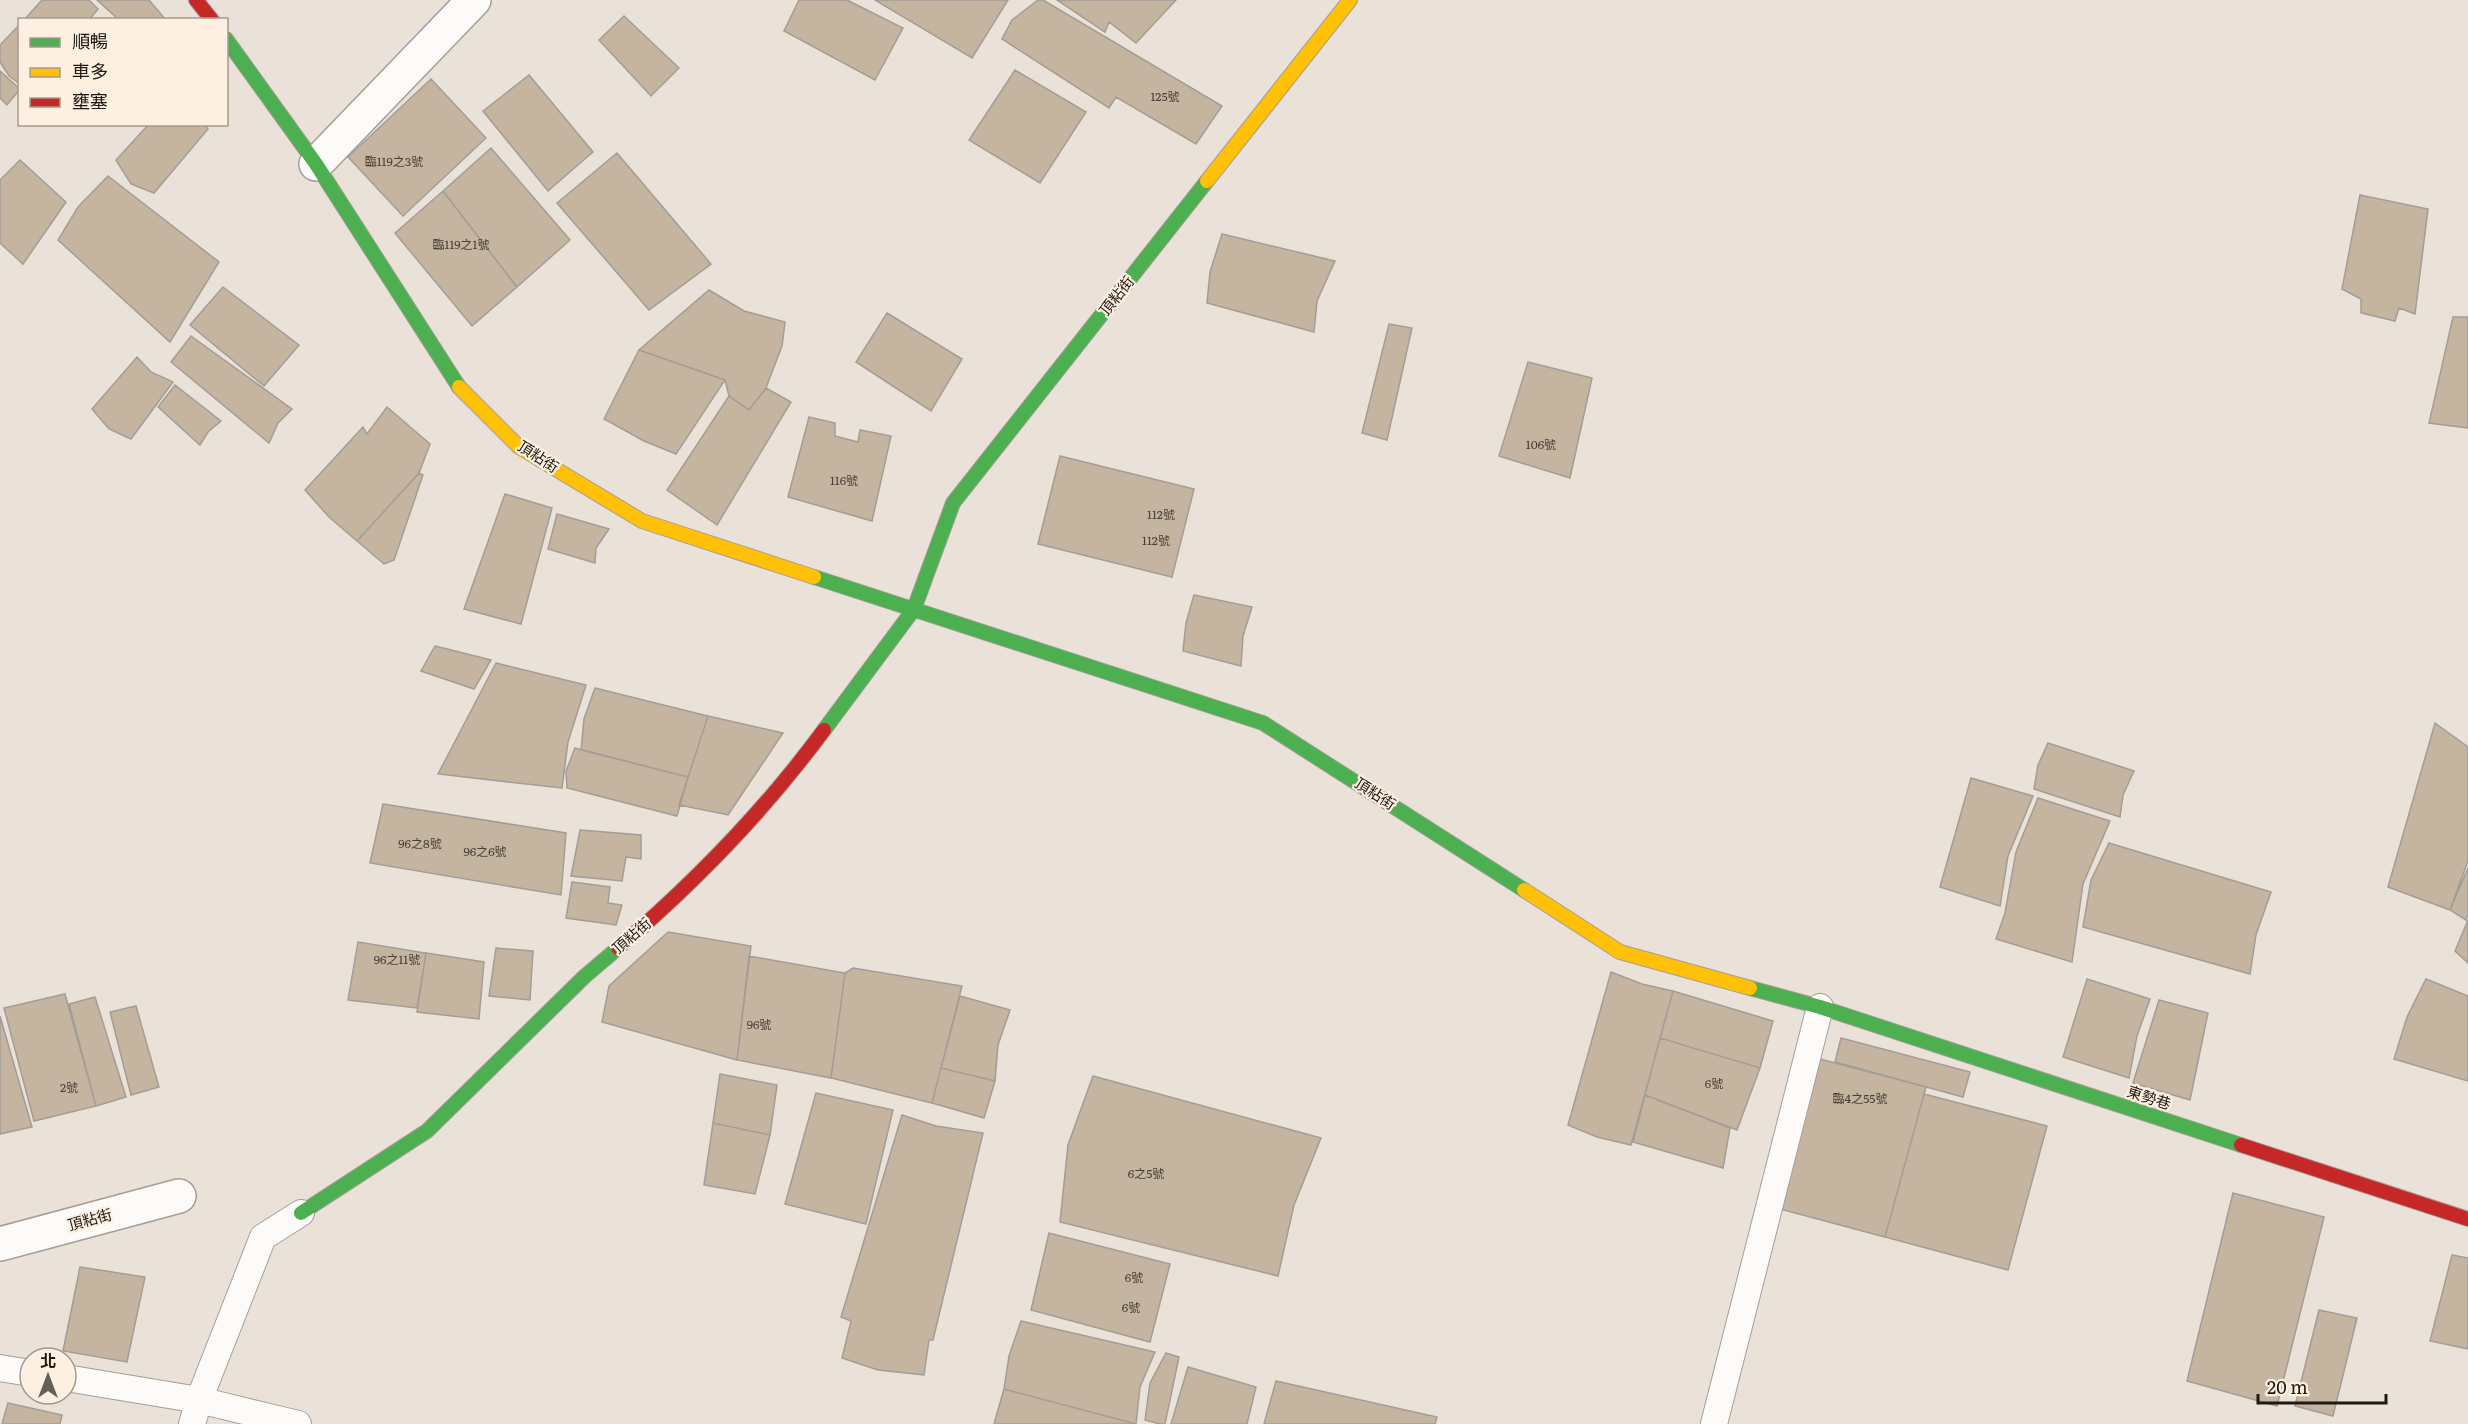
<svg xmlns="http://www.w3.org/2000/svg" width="2468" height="1424" viewBox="0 0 2468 1424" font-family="Literata,'Noto Sans TC',serif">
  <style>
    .building { fill: #c5b5a0; stroke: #a29d96; stroke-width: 1.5 }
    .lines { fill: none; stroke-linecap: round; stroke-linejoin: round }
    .lane-casing { stroke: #a49e97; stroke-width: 28 }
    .street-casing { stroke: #a49e97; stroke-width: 36 }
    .fast-casing { stroke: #a49e97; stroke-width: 16 }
    .slow-casing { stroke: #a49e97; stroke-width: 16 }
    .jam-casing { stroke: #a49e97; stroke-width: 16 }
    .lane { stroke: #fcfbf9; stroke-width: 26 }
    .street { stroke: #fcfbf9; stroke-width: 33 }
    .fast { stroke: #4caf50; stroke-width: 14 }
    .slow { stroke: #ffc107; stroke-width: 14 }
    .jam { stroke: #c62828; stroke-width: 14 }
    .labels { text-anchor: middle; stroke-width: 4.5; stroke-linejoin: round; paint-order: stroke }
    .number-label { font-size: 12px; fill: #484037 }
    .street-label { font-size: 15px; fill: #1e1914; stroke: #fdf0e1 }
  </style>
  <rect width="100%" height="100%" fill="#eae2d9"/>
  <path class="building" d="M 42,0 L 89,0 L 98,9 L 89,20 L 24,20 Z
    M 97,0 L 149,0 L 166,20 L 119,20 Z
    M 799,0 L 847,0 L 903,28 L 875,80 L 784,31 Z
    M 875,0 L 1008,0 L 972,58 Z
    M 1038,0 L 1043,0 L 1222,106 L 1196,144 L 1116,97 L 1109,108 L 1002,39 L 1012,20 Z
    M 1057,0 L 1176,0 L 1136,43 L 1109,22 L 1105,32 Z
    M 624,16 L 679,68 L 651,96 L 599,40 Z
    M 20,24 L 20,84 L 9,76 L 0,62 L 0,45 Z
    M 1015,70 L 1086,112 L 1040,183 L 969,140 Z
    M 0,71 L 20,89 L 7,105 L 0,98 Z
    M 529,75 L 593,152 L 548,191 L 483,111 Z
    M 431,79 L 486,138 L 403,216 L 348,157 Z
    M 149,124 L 204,124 L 208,129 L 154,193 L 131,184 L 116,160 Z
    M 491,148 L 570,240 L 517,287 L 443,191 Z
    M 617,153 L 711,264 L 649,310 L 557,203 Z
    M 20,160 L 66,202 L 23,264 L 0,243 L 0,180 Z
    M 108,176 L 219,262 L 170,342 L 58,240 L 78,207 Z
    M 443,191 L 517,287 L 472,326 L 395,233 Z
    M 2360,195 L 2428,209 L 2415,314 L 2399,308 L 2395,321 L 2361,313 L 2361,299 L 2342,289 Z
    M 1222,234 L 1335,261 L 1317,301 L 1314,332 L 1207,303 L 1210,272 Z
    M 223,287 L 299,345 L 264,386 L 190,325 Z
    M 709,290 L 744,311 L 785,322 L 782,346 L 766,388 L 749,410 L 729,396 L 725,380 L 639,350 Z
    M 887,313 L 962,359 L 931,411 L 856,362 Z
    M 2453,317 L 2468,317 L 2468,428 L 2429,423 Z
    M 1389,324 L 1412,328 L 1387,440 L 1362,433 Z
    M 191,336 L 292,409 L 278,423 L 269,443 L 171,362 Z
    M 639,350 L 725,380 L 676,454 L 644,441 L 604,419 Z
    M 137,357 L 151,372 L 173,382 L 131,439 L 109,429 L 92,409 Z
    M 1528,362 L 1592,378 L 1570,478 L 1499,456 Z
    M 175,385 L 221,421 L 208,432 L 200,445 L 158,407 Z
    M 766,388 L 791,402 L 717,525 L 667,490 L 729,396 L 749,410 Z
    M 387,407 L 430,444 L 419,473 L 357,541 L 329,517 L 305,490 L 363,427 L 367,434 Z
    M 809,417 L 835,423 L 835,436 L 858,442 L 860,430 L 891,436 L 872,521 L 788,497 Z
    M 1060,456 L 1194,489 L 1172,577 L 1038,544 Z
    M 419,473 L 423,475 L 394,560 L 384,564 L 357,541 Z
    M 505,494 L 552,508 L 521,624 L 464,609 Z
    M 557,514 L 609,529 L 596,548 L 595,563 L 548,549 Z
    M 1194,595 L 1252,607 L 1243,636 L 1241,666 L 1183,651 L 1186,623 Z
    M 435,646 L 491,660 L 474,689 L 421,671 Z
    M 496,663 L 586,685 L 568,742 L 562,788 L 438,774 Z
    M 595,688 L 708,716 L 688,777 L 581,750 L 584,719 Z
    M 708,716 L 783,733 L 728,815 L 679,805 Z
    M 2435,723 L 2468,747 L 2468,861 L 2450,910 L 2388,887 Z
    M 2048,743 L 2134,771 L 2123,795 L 2120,817 L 2034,789 L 2038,765 Z
    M 575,748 L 688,777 L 677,816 L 567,788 L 566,771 Z
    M 1971,778 L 2033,796 L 2008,856 L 2000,906 L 1940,887 Z
    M 2038,798 L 2110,821 L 2083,884 L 2072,962 L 1996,939 L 2005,913 L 2016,852 Z
    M 383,804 L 566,833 L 561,895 L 370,863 Z
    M 580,830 L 641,835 L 641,859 L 626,857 L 622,881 L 571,876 Z
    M 2109,843 L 2271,892 L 2256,935 L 2250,974 L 2083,927 L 2091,880 Z
    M 2468,868 L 2468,914 L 2466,920 L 2450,910 Z
    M 572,882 L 610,887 L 608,903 L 622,905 L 616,925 L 566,918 Z
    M 2468,920 L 2468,963 L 2455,951 Z
    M 668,932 L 751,946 L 737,1060 L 602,1022 L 609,986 Z
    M 358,942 L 426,953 L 417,1008 L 348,1000 Z
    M 496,948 L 533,951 L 530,1000 L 489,996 Z
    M 426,953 L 484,962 L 479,1019 L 417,1012 Z
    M 749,956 L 845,973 L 831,1078 L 737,1060 Z
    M 853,968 L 962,986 L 932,1103 L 831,1078 L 845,973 Z
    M 1611,972 L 1642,984 L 1673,991 L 1631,1145 L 1597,1137 L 1568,1125 Z
    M 2087,979 L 2150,999 L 2137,1036 L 2129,1078 L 2063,1057 Z
    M 2426,979 L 2468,996 L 2468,1081 L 2394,1059 L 2407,1017 Z
    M 1673,991 L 1773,1021 L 1760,1068 L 1660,1038 Z
    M 65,994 L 96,1106 L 34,1121 L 4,1008 Z
    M 960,996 L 1010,1010 L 998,1045 L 995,1081 L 941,1068 Z
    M 95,997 L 126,1097 L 96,1106 L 69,1004 Z
    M 2159,1000 L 2208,1013 L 2190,1100 L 2133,1083 Z
    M 136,1006 L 159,1087 L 131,1095 L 110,1012 Z
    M 0,1016 L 32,1127 L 0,1134 Z
    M 1660,1038 L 1760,1068 L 1737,1130 L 1645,1095 Z
    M 1841,1038 L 1970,1072 L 1963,1097 L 1835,1062 Z
    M 1820,1059 L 1926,1087 L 1885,1237 L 1780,1209 Z
    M 941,1068 L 995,1081 L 984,1118 L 932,1103 Z
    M 720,1074 L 777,1085 L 770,1135 L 713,1123 Z
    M 1093,1076 L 1321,1138 L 1294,1205 L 1278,1276 L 1060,1222 L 1068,1145 Z
    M 816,1093 L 893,1110 L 866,1224 L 785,1204 Z
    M 1924,1094 L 2047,1126 L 2008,1270 L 1885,1237 Z
    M 1645,1095 L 1730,1128 L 1723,1168 L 1633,1142 Z
    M 902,1115 L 936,1126 L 983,1133 L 933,1340 L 929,1340 L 924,1375 L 878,1370 L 842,1358 L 851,1321 L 841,1317 Z
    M 713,1123 L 770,1135 L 755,1194 L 704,1185 Z
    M 2233,1193 L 2324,1217 L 2277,1406 L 2187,1381 Z
    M 1049,1233 L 1170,1264 L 1150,1342 L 1031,1310 Z
    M 2452,1255 L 2468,1258 L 2468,1349 L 2430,1341 Z
    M 80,1267 L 145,1277 L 127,1362 L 63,1351 Z
    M 2319,1310 L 2357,1318 L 2333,1416 L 2295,1406 Z
    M 1021,1321 L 1155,1352 L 1140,1387 L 1136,1424 L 1004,1389 L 1009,1356 Z
    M 1166,1353 L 1179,1357 L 1165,1424 L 1160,1424 L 1145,1420 L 1150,1383 Z
    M 1188,1367 L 1256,1387 L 1247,1424 L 1171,1424 Z
    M 1276,1381 L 1437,1417 L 1435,1424 L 1264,1424 Z
    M 1004,1389 L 1136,1424 L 994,1424 Z
    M 8,1403 L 62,1415 L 60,1424 L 2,1424 Z"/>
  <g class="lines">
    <g class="lane-casing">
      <path id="lane" d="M 0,1368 L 30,1373
        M 66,1378 L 199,1400 L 298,1424
        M 192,1424 L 199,1400 L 263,1237 L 301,1213
        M 1714,1424 L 1820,1007"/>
    </g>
    <g class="street-casing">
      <path id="street" d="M 316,164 L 474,0
        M 0,1244 L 179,1196"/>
    </g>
    <g class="fast-casing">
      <path id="fast" d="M 226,39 L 316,164 L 459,387
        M 814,577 L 1263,723 L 1524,890
        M 824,730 L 914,609 L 953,503 L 1207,181
        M 1750,988 L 1820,1007 L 2241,1145
        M 301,1213 L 427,1131 L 584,977 L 618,948"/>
    </g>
    <g class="slow-casing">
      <path id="slow" d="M 1207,181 L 1350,0
        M 459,387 L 519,447 L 642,521 L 814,577
        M 1524,890 L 1620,952 L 1750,988"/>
    </g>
    <g class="jam-casing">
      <path id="jam" d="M 196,0 L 212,20
        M 618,948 C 694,883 765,810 824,730
        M 2241,1145 L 2468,1219"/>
    </g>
    <use href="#lane" class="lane"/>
    <use href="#street" class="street"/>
    <use href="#fast" class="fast"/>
    <use href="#slow" class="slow"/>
    <use href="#jam" class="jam"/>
  </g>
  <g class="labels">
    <g class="number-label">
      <text x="1165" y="101">125號</text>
      <text x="394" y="166">臨119之3號</text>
      <text x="461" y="249">臨119之1號</text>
      <text x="1541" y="449">106號</text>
      <text x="844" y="485">116號</text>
      <text x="1161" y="519">112號</text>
      <text x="1156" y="545">112號</text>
      <text x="420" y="848">96之8號</text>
      <text x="485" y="856">96之6號</text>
      <text x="397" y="964">96之11號</text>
      <text x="759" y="1029">96號</text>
      <text x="1714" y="1088">6號</text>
      <text x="69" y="1092">2號</text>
      <text x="1860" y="1103">臨4之55號</text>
      <text x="1146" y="1178">6之5號</text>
      <text x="1134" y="1282">6號</text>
      <text x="1131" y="1312">6號</text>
    </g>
    <g class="street-label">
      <text transform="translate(1117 296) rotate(-52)" y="5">頂粘街</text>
      <text transform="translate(538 457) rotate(33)" y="5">頂粘街</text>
      <text transform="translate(1375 794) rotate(33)" y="5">頂粘街</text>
      <text transform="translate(632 936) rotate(-41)" y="5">頂粘街</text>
      <text transform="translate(2149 1098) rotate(18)" y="5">東勢巷</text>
      <text transform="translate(90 1220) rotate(-15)" y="5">頂粘街</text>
    </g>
  </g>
  <rect x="18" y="18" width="210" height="108" fill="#fdf0e1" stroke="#a49a8f" stroke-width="1.5"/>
  <rect x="30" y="38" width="30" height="9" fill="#4caf50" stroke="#a49a8f" stroke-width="1.5"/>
  <text x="72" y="48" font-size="18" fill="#1e1914">順暢</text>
  <rect x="30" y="68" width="30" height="9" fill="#ffc107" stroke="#a49a8f" stroke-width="1.5"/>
  <text x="72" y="78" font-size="18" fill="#1e1914">車多</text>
  <rect x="30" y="98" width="30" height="9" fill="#c62828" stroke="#a49a8f" stroke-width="1.5"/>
  <text x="72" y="108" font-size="18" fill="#1e1914">壅塞</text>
  <g transform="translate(48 1376)"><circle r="28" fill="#fdf0e1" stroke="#a49a8f" stroke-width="1.5"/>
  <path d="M0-4.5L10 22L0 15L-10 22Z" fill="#655f59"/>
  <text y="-9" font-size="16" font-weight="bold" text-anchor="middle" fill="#1e1914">北</text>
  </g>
  <path d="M2258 1394v9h128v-9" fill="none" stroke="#1e1914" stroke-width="3"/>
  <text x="2267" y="1394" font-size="18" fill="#1e1914" stroke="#fdf0e1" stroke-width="4.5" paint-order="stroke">20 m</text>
</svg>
